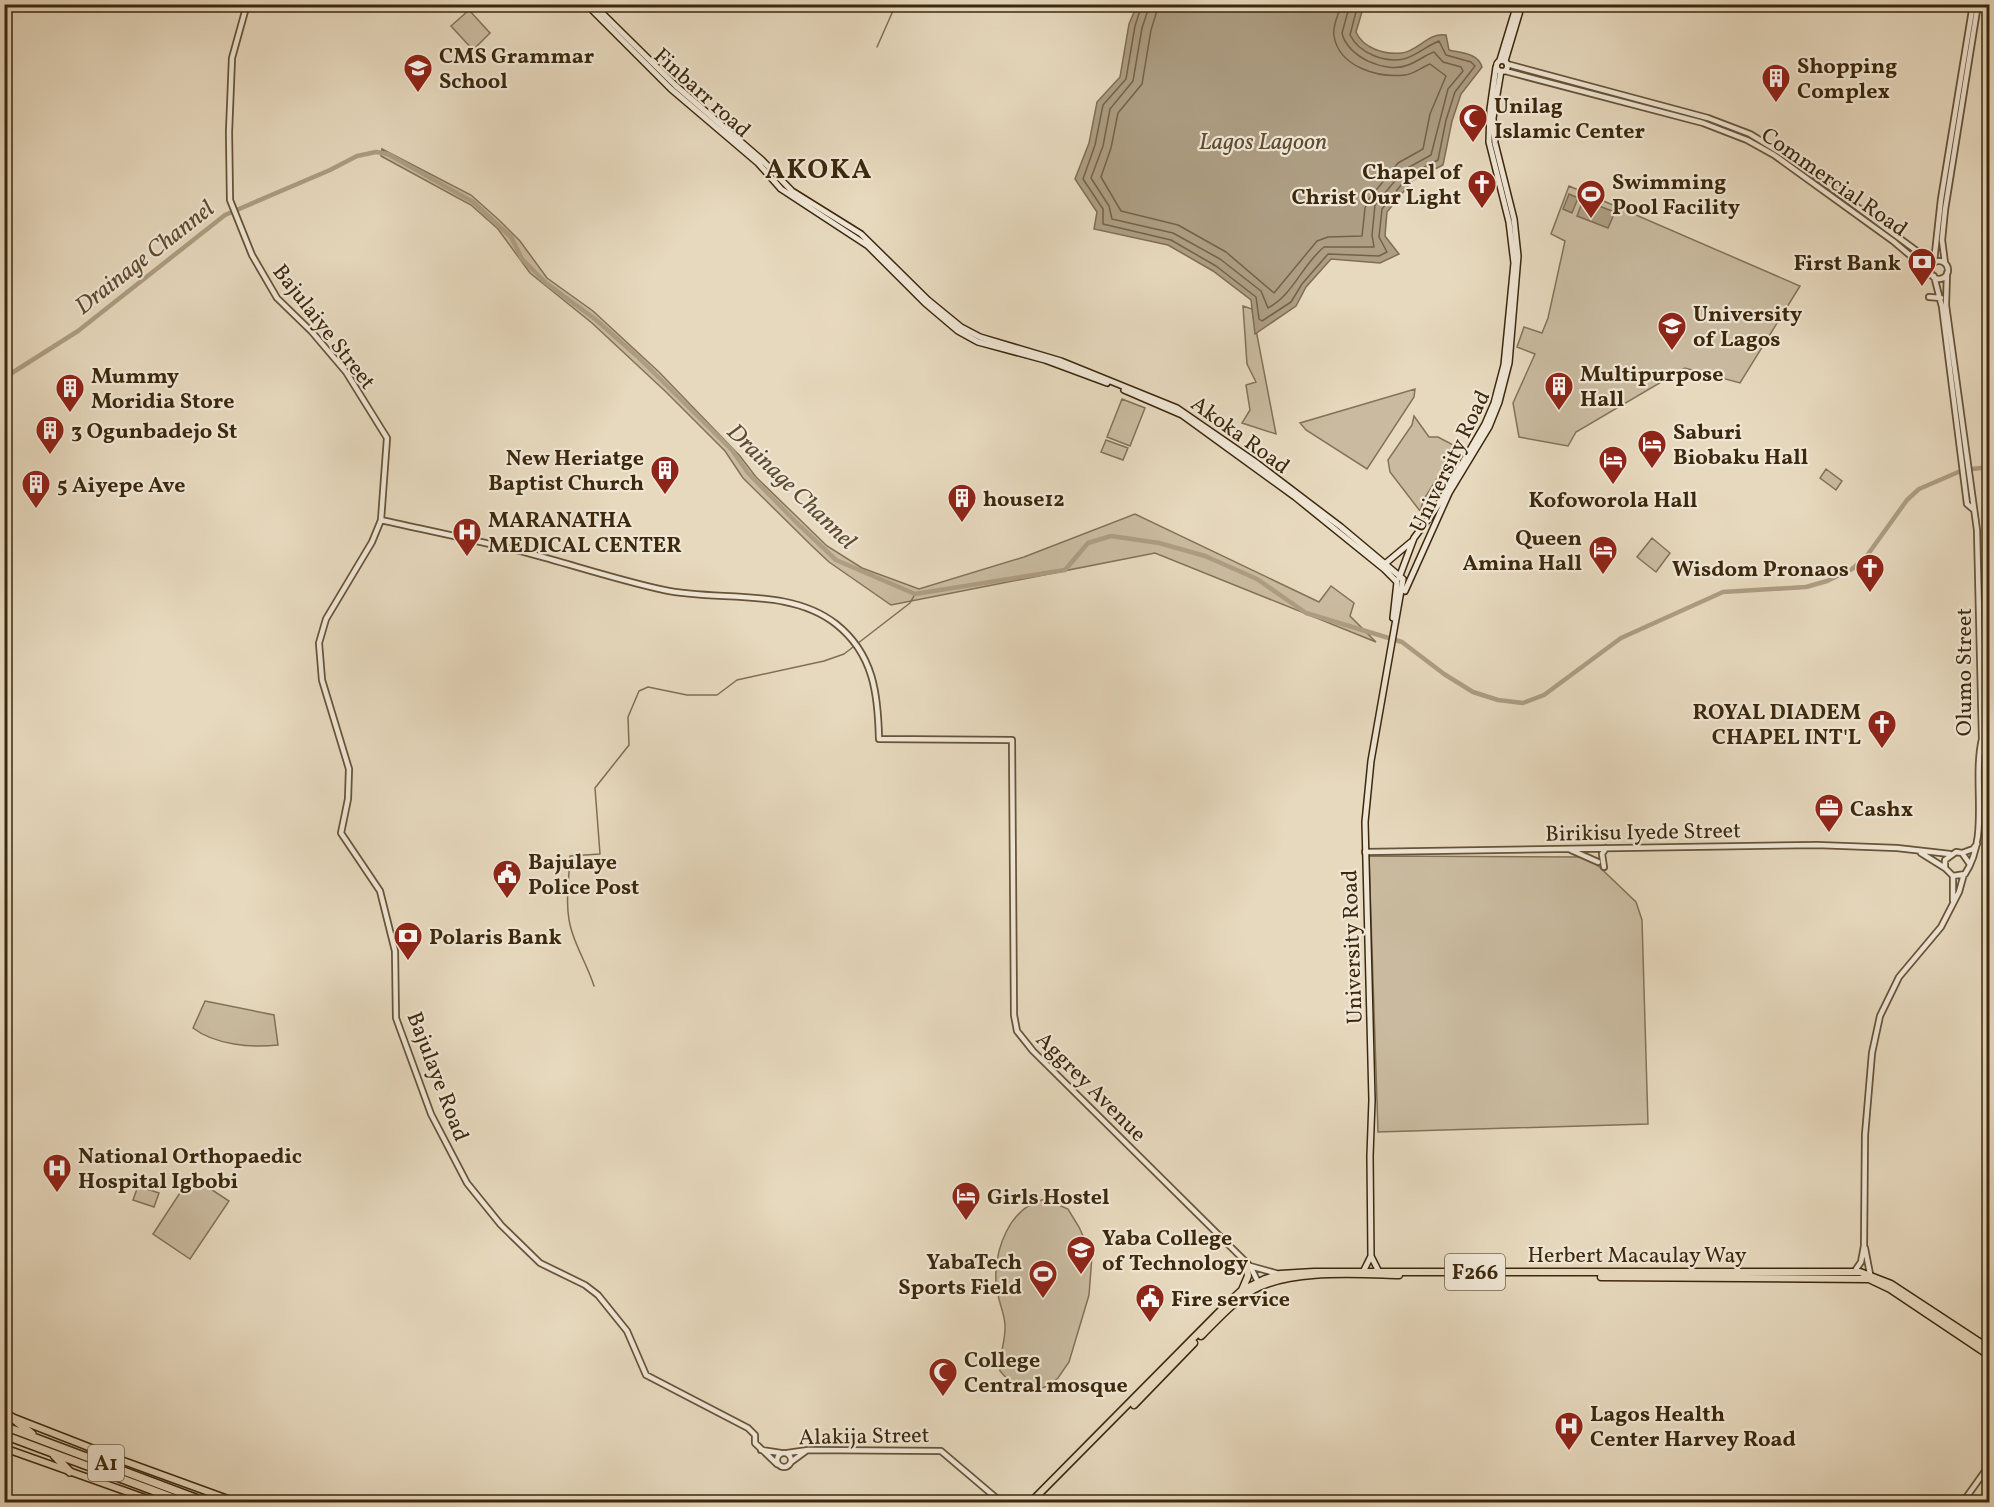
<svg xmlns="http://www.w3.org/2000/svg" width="1994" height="1507" viewBox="0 0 1994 1507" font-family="Vollkorn,serif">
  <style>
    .green { fill: #cabba0; stroke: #837256; stroke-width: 1.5 }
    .water { fill: #ad9d82; stroke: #806e53; stroke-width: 1.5 }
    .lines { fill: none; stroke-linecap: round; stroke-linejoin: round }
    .shore { stroke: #746248; stroke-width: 1.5 }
    .stream { stroke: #806e53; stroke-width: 1.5 }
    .canal { stroke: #ad9d82; stroke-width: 4.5 }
    .tertiary-casing { stroke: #675439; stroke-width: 8 }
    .secondary-casing { stroke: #3c280d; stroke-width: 8 }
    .primary-casing { stroke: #3c280d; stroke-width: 9 }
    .trunk-casing { stroke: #3c280d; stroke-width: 9 }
    .motorway-casing { stroke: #3c280d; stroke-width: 10 }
    .tertiary { stroke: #efe6d5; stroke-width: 4.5 }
    .secondary { stroke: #efe6d5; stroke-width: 5 }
    .primary { stroke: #e7d9be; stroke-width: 6 }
    .trunk { stroke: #e7d9be; stroke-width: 6 }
    .motorway { stroke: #e7d9be; stroke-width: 7 }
    .labels { text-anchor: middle; stroke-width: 4.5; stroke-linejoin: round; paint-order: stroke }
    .shield { fill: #efe6d5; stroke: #726149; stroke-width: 1.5 }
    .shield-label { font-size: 21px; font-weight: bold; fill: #3c280d }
    .poi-label { font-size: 22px; font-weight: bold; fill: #3c280d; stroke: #efe6d5; text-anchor: start }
    .street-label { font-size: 22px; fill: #3c280d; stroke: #efe6d5 }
    .water-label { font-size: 24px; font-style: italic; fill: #5e4b30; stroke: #efe6d5 }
    .district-label { font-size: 28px; font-weight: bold; letter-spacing: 1.5px; fill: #3c280d; stroke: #efe6d5 }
  </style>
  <rect width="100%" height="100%" fill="#e7d9be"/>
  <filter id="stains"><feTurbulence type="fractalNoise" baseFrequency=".00333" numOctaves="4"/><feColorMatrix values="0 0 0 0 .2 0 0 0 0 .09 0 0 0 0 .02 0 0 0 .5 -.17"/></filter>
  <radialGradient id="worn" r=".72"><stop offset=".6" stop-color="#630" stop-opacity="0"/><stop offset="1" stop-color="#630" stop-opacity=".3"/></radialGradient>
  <path class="green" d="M 469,10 L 490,33 L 473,50 L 451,26 Z
    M 382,149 L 471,195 L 499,220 L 520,241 L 547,278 L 593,311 L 659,372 L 740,456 L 756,477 L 827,546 L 862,568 L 919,589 L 1024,557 L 1135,514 L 1319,602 L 1331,586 L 1354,603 L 1350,616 L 1376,642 L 1155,553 L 891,605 L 829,562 L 813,547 L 743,478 L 725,451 L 665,391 L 592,323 L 530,273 L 498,229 L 471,205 L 381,156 Z
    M 1569,186 L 1800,286 L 1740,383 L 1685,368 L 1576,432 L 1568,446 L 1519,437 L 1513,403 L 1535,354 L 1517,347 L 1524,327 L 1542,333 L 1548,318 L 1565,241 L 1551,234 Z
    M 1243,306 L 1252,309 L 1276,434 L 1242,423 L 1250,410 L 1246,385 L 1256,382 L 1247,364 Z
    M 1415,389 L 1414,397 L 1367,469 L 1306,430 L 1300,423 Z
    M 1122,399 L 1145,408 L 1130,446 L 1107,437 Z
    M 1414,416 L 1429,437 L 1438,437 L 1457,447 L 1424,499 L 1420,511 L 1390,472 L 1388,460 L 1412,425 Z
    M 1106,440 L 1128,448 L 1123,460 L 1101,452 Z
    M 1826,469 L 1842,481 L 1836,490 L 1820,478 Z
    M 1652,538 L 1670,553 L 1656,572 L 1637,557 Z
    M 1369,856 L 1589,857 L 1636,902 L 1642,920 L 1648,1124 L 1378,1132 Z
    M 205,1001 L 274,1015 L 278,1045 C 252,1048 215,1045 193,1028 Z
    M 191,1176 L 229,1201 L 190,1259 L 153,1234 Z
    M 138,1186 L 159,1193 L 154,1207 L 133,1200 Z
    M 1045,1199 L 1068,1209 L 1079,1227 L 1092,1256 L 1089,1295 L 1069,1362 L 1058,1378 L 1045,1387 L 1030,1391 L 1011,1383 L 1000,1371 C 999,1355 1006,1340 1005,1325 C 1004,1311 997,1298 996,1284 C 994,1250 1009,1207 1045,1199 Z"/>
  <path class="water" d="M 1137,5 L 1364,5 L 1356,32 C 1363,48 1384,55 1402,53 C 1418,51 1429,32 1446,35 L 1449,50 C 1461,53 1478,53 1482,67 L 1461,94 L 1452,121 L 1443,165 L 1413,180 L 1387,212 L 1385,236 L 1399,254 L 1380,263 L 1331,259 L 1306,287 L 1296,306 L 1255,334 L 1251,300 L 1213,271 L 1168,245 L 1094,229 L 1097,212 L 1075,179 L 1089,143 L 1097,102 L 1120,77 L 1129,24 Z
    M 1569,194 L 1578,198 L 1572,213 L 1563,209 Z
    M 1583,200 L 1615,212 L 1608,228 L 1577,216 Z"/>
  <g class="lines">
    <path class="shore" d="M 1142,4 L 1135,26 L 1126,79 L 1103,105 L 1095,145 L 1083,179 L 1103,209 L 1103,224 L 1171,240 L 1216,266 L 1256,297 L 1259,319 L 1262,321 L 1291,302 L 1302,284 L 1328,254 L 1379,256 L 1387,252 L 1379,237 L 1382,209 L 1409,175 L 1438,160 L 1446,120 L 1455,92 L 1475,66 L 1471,62 L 1446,55 L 1439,41 C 1428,45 1416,56 1404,59 C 1384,63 1359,53 1350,35 L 1358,4
      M 1150,4 L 1142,28 L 1133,81 L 1110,109 L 1103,146 L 1091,178 L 1109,206 L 1112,219 L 1173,233 L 1220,259 L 1261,291 L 1268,308 C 1293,295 1302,265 1324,247 L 1374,247 L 1372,235 L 1375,205 L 1404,170 L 1431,155 L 1448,89 L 1463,71 L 1461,67 L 1443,62 L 1434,52 C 1425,55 1417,62 1408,65 C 1386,74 1347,57 1342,33 L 1350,4
      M 1159,4 L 1151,30 L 1142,84 L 1118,113 L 1111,148 L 1101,177 L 1121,211 L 1178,225 L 1226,252 L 1274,293 L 1317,241 L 1328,237 L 1362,236 L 1365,208 L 1369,199 L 1398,163 L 1423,149 L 1430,114 L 1446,76 L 1430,64 C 1422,67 1414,74 1405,75 C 1378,78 1339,67 1334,36 C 1332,25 1339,15 1341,4"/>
    <path class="stream" d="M 877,47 L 896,4
      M 594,986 C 588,967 578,951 572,932 C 564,908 569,881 570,856 L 600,854 L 595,788 L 629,745 L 628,717 L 639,691 L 648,687 L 687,695 L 717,695 L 737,680 L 824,661 L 844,654 L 910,603 L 915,594"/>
    <path class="canal" d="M 4,378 L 78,331 L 225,215 L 330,170 L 357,156 L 376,152 L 388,154 L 473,202 L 511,237 L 522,259 L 546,283 L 595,319 L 637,356 L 732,450 L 748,473 L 797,523 L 836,560 L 915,594 L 1065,570 L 1088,543 L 1111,536 L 1159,543 L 1205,556 L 1257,579 L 1306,613 L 1402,642 L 1444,674 L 1473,692 L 1498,700 L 1523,703 L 1544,695 L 1621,638 L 1723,592 L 1806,587 L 1827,581 L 1852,569 L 1866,557 L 1907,500 L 1919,489 L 1963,470 L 1990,467"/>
    <g class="tertiary-casing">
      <path id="tertiary" d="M 247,4 L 232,58 L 229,132 L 230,200 L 252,255 L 277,298 L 312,332 L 346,372 L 387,438 L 381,520 L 372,542 L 326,619 L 319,643 L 322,680 L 349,769 L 348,799 L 341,833 L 380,891 L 395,951 L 396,1018 L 431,1114 L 467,1183 L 501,1225 L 540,1263 L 585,1285 L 598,1295 L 627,1331 L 646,1375 L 748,1428 L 755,1435 L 755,1443 L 777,1464
        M 1507,64 L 1708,118 L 1750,134 L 1799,164 L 1933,263
        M 1505,71 L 1703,123 L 1747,140 L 1774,155 L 1893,241 L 1931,273
        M1930 270a9 9 0 1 1 18 0a9 9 0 1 1-18 0Z
        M 1934,262 L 1941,199 L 1973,4
        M 1945,263 L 1942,240 L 1945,210 L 1978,4
        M 1947,273 L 1946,305 L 1977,530 L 1982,739 C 1972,783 1990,836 1965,874 L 1953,876 L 1945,868 L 1945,860 L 1956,852 L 1962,853 L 1969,863
        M 1934,276 L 1942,307 L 1967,504 L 1973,509
        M 1929,297 L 1941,298
        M 381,520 C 430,531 479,541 528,553 C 573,565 618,580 664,590 C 719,602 789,587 836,624 C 874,654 878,695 879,739 L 1012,740 L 1014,1015 L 1017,1031 L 1033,1051 L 1250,1266 L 1258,1282
        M 1571,850 L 1598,862
        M 1365,852 L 1817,845 L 1897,848 L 1950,854
        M 1921,853 L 1945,868
        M 1962,853 L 1973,849 L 1977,844
        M 1604,867 L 1602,854 L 1606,848
        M 1953,876 L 1953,901
        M 1865,1248 L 1870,1274
        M 1250,1266 L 1279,1274
        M 1854,1272 L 1861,1262 L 1864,1246 L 1865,1135 L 1872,1053 L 1880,1016 L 1899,977 L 1941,927 L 1959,892 L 1964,874
        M 761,1450 L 781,1453
        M777 1460a7 7 0 1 1 14 0a7 7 0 1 1-14 0Z
        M 787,1453 L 808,1450 L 941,1451 L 1001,1502
        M 791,1462 L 806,1451
        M 1022,1502 L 1032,1501
        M 1963,1502 L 1990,1464"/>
    </g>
    <g class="secondary-casing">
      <path id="secondary" d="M 586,4 L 671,89 L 758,163 L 781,189 L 868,246 L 925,303 L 958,331 L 978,342 L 1045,360 L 1107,383
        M 593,4 L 675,85 L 762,160 L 792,191 L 861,234 L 928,300 L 961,327 L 980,337 L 1061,361 L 1177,408 L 1254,461 L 1341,527 L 1403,579 L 1371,761 L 1365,822 L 1372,1100 L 1370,1156 L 1371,1256 L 1378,1270
        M 1500,60 L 1517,4
        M1496.5 66a5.5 5.5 0 1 1 11 0a5.5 5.5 0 1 1-11 0Z
        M 1505,61 L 1522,4
        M 1124,390 L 1182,415 L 1295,497 L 1384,569 L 1397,582 L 1393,618
        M 1386,563 L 1411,542
        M 1399,578 L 1414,538 L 1435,510 L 1485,424 L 1494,403 L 1504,365 L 1514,263 L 1509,222 L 1489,142 L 1490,109 L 1496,67
        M 1405,591 L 1449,493 L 1489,427 L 1499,402 L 1509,363 L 1518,256 L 1514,219 L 1495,143 L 1493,118 L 1501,71
        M 1364,1270 L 1371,1256"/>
    </g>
    <g class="primary-casing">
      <path id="primary" d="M 4,1414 L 109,1455
        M 4,1448 L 156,1502
        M 118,1459 L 236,1502"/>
    </g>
    <g class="trunk-casing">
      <path id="trunk" d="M 1601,1277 L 1869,1279 L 1890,1289 L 1990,1356
        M 1242,1290 L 1248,1276 L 1246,1262
        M 1201,1336 C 1217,1320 1234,1301 1253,1290 C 1291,1269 1356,1274 1399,1275
        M 1134,1405 L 1194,1343
        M 1031,1502 L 1228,1303 L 1241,1291 L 1265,1279 L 1280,1274 L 1314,1272 L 1860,1272 L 1891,1284 L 1990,1349"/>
    </g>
    <g class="motorway-casing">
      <path id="motorway" d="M 10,1416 L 32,1434
        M 4,1426 L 206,1502
        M 4,1435 L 184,1502
        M 91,1454 L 120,1460
        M 54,1455 L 70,1472"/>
    </g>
    <use href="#tertiary" class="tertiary"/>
    <use href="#secondary" class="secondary"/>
    <use href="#primary" class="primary"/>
    <use href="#trunk" class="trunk"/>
    <use href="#motorway" class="motorway"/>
  </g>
  <defs>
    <g id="school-pin" transform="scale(1.5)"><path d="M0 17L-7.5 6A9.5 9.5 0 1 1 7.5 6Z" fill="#8f2418" stroke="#efe6d5"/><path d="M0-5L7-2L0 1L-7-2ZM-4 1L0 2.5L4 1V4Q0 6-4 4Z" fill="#fff"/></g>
    <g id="building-pin" transform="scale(1.5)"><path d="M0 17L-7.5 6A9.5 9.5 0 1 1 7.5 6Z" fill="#8f2418" stroke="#efe6d5"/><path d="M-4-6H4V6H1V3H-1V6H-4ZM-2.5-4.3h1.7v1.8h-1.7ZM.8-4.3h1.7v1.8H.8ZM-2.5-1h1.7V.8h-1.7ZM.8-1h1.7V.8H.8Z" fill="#fff"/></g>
    <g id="mosque-pin" transform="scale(1.5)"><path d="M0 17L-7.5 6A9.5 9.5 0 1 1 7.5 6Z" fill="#8f2418" stroke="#efe6d5"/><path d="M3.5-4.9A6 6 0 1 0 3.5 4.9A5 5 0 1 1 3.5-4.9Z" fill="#fff"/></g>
    <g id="church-pin" transform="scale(1.5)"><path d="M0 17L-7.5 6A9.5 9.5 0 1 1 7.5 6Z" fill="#8f2418" stroke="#efe6d5"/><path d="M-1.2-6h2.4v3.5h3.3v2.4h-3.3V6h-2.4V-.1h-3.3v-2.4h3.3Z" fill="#fff"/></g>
    <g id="stadium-pin" transform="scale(1.5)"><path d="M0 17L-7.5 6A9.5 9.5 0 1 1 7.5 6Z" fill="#8f2418" stroke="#efe6d5"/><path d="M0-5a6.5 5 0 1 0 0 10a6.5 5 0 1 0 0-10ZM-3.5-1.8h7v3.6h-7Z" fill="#fff"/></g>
    <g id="bank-pin" transform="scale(1.5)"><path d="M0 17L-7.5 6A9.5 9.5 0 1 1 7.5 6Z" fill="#8f2418" stroke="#efe6d5"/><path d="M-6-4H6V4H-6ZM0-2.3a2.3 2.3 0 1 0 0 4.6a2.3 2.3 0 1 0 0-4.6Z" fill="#fff"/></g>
    <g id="university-pin" transform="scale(1.5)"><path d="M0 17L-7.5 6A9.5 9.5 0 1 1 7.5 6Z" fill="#8f2418" stroke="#efe6d5"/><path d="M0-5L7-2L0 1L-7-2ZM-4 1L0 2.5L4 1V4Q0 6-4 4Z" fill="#fff"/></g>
    <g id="hotel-pin" transform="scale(1.5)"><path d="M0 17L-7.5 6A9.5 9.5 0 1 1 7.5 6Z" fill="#8f2418" stroke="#efe6d5"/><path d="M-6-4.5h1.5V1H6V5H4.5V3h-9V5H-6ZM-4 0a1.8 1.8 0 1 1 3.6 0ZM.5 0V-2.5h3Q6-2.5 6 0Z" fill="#fff"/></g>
    <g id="hospital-pin" transform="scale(1.5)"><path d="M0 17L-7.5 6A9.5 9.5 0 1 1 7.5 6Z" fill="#8f2418" stroke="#efe6d5"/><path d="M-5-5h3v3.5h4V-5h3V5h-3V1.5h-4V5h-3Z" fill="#fff"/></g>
    <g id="office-pin" transform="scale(1.5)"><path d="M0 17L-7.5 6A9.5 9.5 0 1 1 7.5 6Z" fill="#8f2418" stroke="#efe6d5"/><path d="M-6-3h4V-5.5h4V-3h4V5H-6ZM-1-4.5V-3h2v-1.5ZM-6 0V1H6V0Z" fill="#fff"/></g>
    <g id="civic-pin" transform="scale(1.5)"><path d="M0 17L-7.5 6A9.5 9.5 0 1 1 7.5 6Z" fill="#8f2418" stroke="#efe6d5"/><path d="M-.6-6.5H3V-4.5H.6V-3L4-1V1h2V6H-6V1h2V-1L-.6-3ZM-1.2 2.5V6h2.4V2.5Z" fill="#fff"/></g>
  </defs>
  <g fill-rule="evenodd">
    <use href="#school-pin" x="418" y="68"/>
    <use href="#building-pin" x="1776" y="78"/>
    <use href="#mosque-pin" x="1473" y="118"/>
    <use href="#church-pin" x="1482" y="184"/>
    <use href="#stadium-pin" x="1591" y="194"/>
    <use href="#bank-pin" x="1922" y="262"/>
    <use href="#university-pin" x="1672" y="326"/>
    <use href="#building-pin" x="1559" y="386"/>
    <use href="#building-pin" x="70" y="388"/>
    <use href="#building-pin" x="50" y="430"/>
    <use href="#hotel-pin" x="1652" y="444"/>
    <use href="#hotel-pin" x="1613" y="460"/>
    <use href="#building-pin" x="665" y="470"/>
    <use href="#building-pin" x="36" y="484"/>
    <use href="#building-pin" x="962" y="498"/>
    <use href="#hospital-pin" x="467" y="532"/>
    <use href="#hotel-pin" x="1603" y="550"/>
    <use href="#church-pin" x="1870" y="568"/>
    <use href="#church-pin" x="1882" y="724"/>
    <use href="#office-pin" x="1829" y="808"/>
    <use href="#civic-pin" x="507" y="874"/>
    <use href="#bank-pin" x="408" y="936"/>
    <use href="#hospital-pin" x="57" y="1168"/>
    <use href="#hotel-pin" x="966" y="1196"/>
    <use href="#university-pin" x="1081" y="1250"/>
    <use href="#stadium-pin" x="1043" y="1274"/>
    <use href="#civic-pin" x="1150" y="1298"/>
    <use href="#mosque-pin" x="943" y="1372"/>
    <use href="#hospital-pin" x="1569" y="1426"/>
  </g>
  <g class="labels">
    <g class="shield">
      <rect x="1445" y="1254" width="60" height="36" rx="4.5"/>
      <rect x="88" y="1445" width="36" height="36" rx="4.5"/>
    </g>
    <g class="shield-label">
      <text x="1475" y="1279">F266</text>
      <text x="106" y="1470">A1</text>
    </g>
    <g class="poi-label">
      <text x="439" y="63">CMS Grammar<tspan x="439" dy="25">School</tspan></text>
      <text x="1797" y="73">Shopping<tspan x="1797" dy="25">Complex</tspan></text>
      <text x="1494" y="113">Unilag<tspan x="1494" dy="25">Islamic Center</tspan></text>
      <text x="1461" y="179" text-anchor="end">Chapel of<tspan x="1461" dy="25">Christ Our Light</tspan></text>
      <text x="1612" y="189">Swimming<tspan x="1612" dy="25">Pool Facility</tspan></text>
      <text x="1901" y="270" text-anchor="end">First Bank</text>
      <text x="1693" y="321">University<tspan x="1693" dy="25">of Lagos</tspan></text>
      <text x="1580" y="381">Multipurpose<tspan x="1580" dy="25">Hall</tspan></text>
      <text x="91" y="383">Mummy<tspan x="91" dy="25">Moridia Store</tspan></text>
      <text x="71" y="438">3 Ogunbadejo St</text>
      <text x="1673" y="439">Saburi<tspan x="1673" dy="25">Biobaku Hall</tspan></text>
      <text x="644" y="465" text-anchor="end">New Heriatge<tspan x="644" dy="25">Baptist Church</tspan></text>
      <text x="57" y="492">5 Aiyepe Ave</text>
      <text x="983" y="506">house12</text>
      <text x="1613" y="507" text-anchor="middle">Kofoworola Hall</text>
      <text x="488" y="527">MARANATHA<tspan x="488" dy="25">MEDICAL CENTER</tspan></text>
      <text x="1582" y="545" text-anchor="end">Queen<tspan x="1582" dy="25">Amina Hall</tspan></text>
      <text x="1849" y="576" text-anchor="end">Wisdom Pronaos</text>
      <text x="1861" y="719" text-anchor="end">ROYAL DIADEM<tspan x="1861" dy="25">CHAPEL INT'L</tspan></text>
      <text x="1850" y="816">Cashx</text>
      <text x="528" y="869">Bajulaye<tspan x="528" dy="25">Police Post</tspan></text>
      <text x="429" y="944">Polaris Bank</text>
      <text x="78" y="1163">National Orthopaedic<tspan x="78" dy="25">Hospital Igbobi</tspan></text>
      <text x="987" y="1204">Girls Hostel</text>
      <text x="1102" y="1245">Yaba College<tspan x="1102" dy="25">of Technology</tspan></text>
      <text x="1022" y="1269" text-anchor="end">YabaTech<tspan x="1022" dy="25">Sports Field</tspan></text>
      <text x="1171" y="1306">Fire service</text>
      <text x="964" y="1367">College<tspan x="964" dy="25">Central mosque</tspan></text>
      <text x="1590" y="1421">Lagos Health<tspan x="1590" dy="25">Center Harvey Road</tspan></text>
    </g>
    <g class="street-label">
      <text transform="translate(703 92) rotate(42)" y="8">Finbarr road</text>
      <text transform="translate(1835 181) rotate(35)" y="8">Commercial Road</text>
      <text transform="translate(325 326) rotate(52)" y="8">Bajulaiye Street</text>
      <text transform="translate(1241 434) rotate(36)" y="8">Akoka Road</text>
      <text transform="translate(1449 461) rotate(-64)" y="8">University Road</text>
      <text transform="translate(1963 672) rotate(-90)" y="8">Olumo Street</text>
      <text transform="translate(1643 831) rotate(-1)" y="8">Birikisu Iyede Street</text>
      <text transform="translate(1351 947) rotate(-92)" y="8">University Road</text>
      <text transform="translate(439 1076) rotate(69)" y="8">Bajulaye Road</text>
      <text transform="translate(1092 1086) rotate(45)" y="8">Aggrey Avenue</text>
      <text x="1637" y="1262">Herbert Macaulay Way</text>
      <text transform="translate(864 1435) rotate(-1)" y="8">Alakija Street</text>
    </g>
    <g class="water-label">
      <text x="1263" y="149">Lagos Lagoon</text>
      <text transform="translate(144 257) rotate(-38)" y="8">Drainage Channel</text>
      <text transform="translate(792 486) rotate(44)" y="8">Drainage Channel</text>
    </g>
    <g class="district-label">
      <text x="819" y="178">AKOKA</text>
    </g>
  </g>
  <rect width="1994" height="1507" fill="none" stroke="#e7d9be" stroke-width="24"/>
  <rect x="6" y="6" width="1982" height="1495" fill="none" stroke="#3c280d" stroke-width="3"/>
  <rect x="12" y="12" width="1970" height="1483" fill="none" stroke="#3c280d" stroke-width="1.5"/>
  <rect width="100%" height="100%" filter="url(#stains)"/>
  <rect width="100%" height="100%" fill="url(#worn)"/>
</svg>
